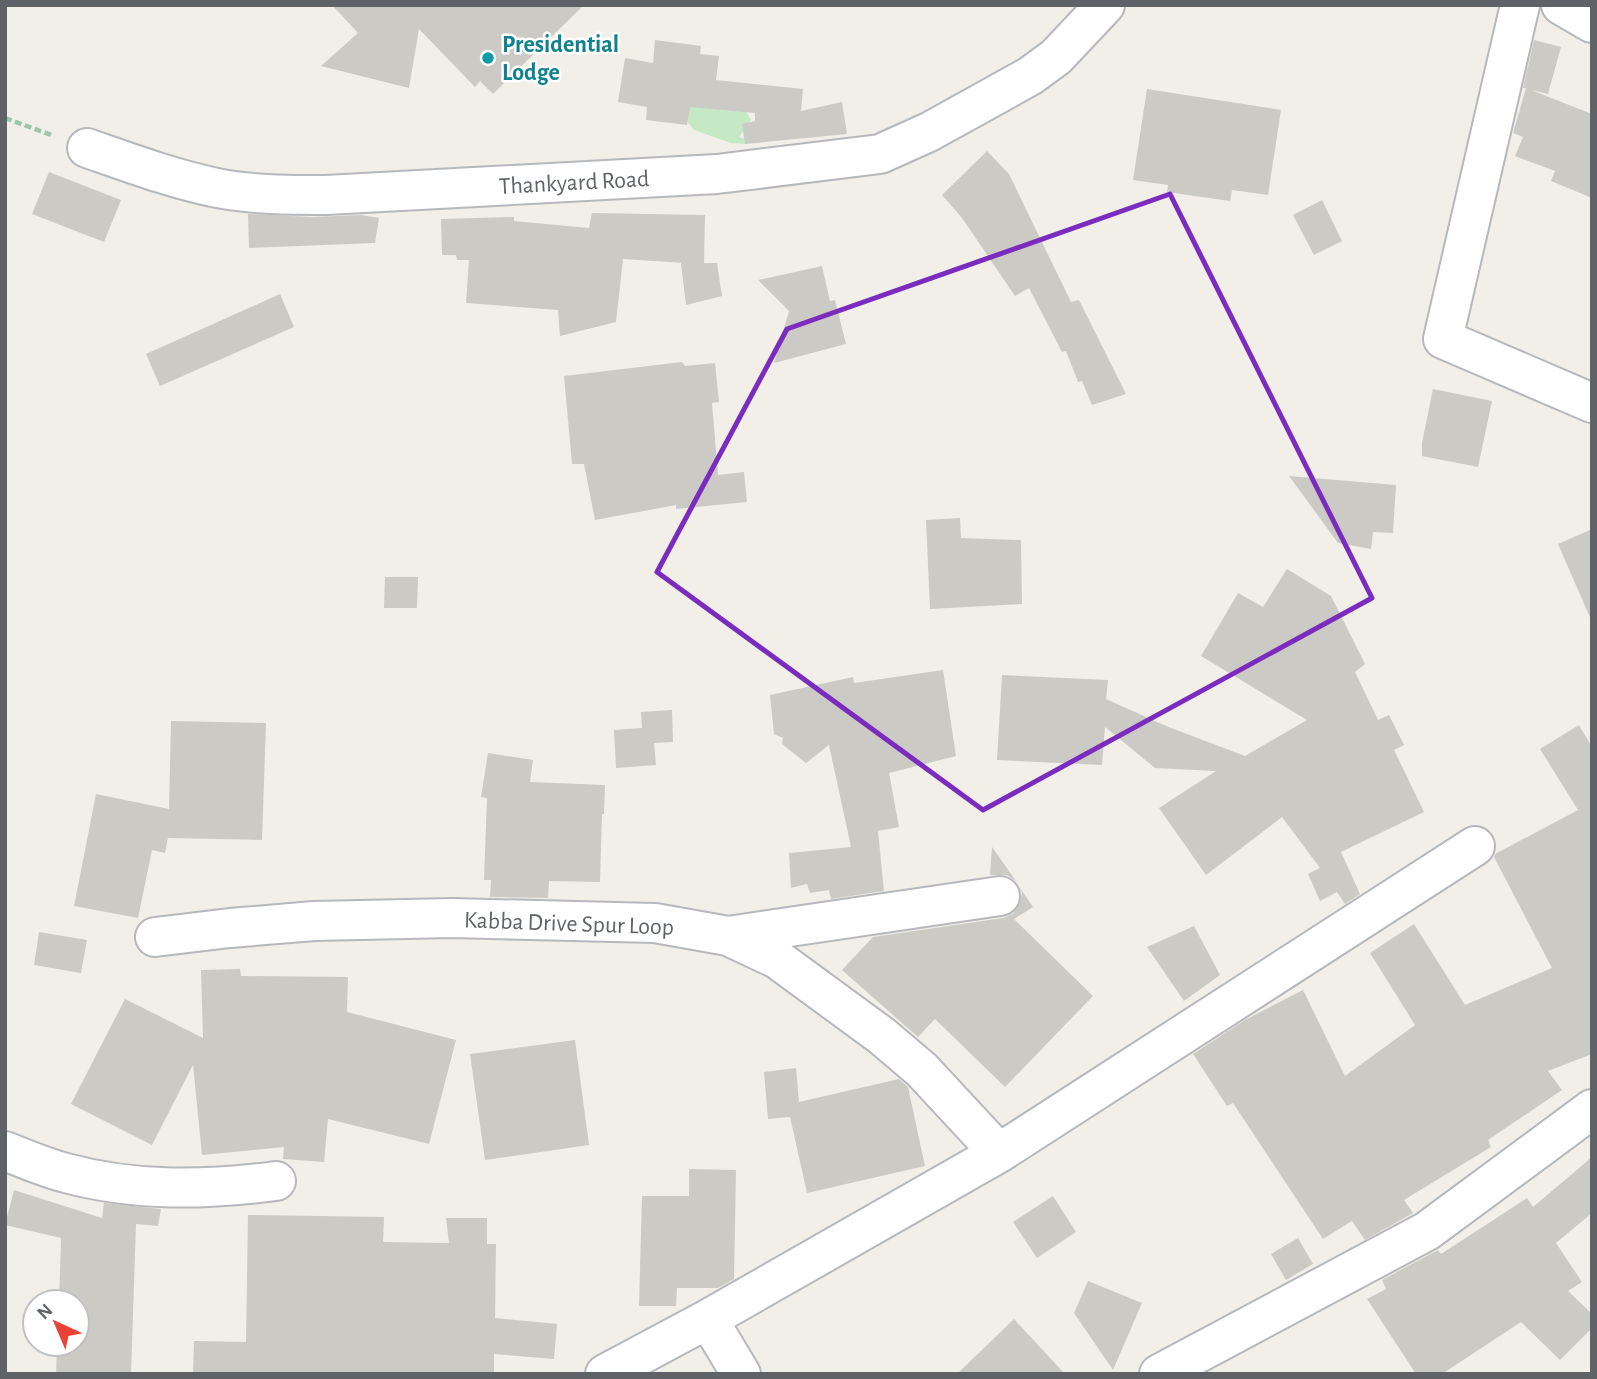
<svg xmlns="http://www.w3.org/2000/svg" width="1597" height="1379" viewBox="0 0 1597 1379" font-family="'Alegreya Sans',sans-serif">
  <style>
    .green { fill: #c5e8c5 }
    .building { fill: #cccac5 }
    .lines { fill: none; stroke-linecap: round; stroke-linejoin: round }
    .minor-casing { stroke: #b5b8bc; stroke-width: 42 }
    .path { stroke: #9cc7a9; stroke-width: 4.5; stroke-dasharray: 7 3.5; stroke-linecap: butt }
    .minor { stroke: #fff; stroke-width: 38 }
    .marked { fill: none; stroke: #7b2cbf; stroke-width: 5; stroke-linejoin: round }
    .culture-dot { fill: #0f9aa8; stroke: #fff; stroke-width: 2.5 }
    .labels { text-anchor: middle; stroke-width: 5; stroke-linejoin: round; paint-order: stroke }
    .culture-label { font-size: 24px; font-weight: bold; fill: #0d838f; stroke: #fff; text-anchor: start }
    .street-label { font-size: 24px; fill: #5f6368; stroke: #fff }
  </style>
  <rect width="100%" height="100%" fill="#f1efe8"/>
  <path class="green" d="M 688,84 L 741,102 L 751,120 L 739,137 L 749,140 L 745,144 L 731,143 L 694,130 L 680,112 Z"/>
  <path class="building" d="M 332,5 L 584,5 L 493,94 L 480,81 L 475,87 L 419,29 L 409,88 L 321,66 L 358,33 Z
    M 655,40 L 701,46 L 700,54 L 719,56 L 716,80 L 803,89 L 801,111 L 842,102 L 847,134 L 745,144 L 742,124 L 755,121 L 755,113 L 690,107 L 687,125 L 646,120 L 647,107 L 618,102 L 625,58 L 653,63 Z
    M 1534,40 L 1561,47 L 1548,94 L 1531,90 L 1592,114 L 1592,198 L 1551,181 L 1555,171 L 1515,156 L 1523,137 L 1513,133 L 1526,88 L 1523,88 Z
    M 1147,89 L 1281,110 L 1268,195 L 1232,190 L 1230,201 L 1167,192 L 1168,185 L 1133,180 Z
    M 987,151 L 1009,174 L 1071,302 L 1079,300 L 1126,394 L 1092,405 L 1082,381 L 1078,382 L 1066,351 L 1062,352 L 1029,288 L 1015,296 L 962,218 L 942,195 Z
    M 49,172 L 121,200 L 104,242 L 32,214 Z
    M 1322,200 L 1342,241 L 1314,255 L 1293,215 Z
    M 592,213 L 705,215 L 704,263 L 717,263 L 722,296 L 686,305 L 681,263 L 685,263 L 623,259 L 616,322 L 560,336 L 558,310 L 466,303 L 469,260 L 457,260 L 456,255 L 442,255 L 441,219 L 514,217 L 514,221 L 589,228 Z
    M 248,214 L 312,217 L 361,215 L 379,218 L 375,243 L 249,248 Z
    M 822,266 L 830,301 L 835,300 L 846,344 L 774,363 L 789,311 L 758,280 Z
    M 280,294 L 294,327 L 160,386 L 146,354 Z
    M 682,362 L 685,366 L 715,363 L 719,402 L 712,403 L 718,475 L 744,472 L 747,502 L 676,509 L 676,505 L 595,520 L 584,464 L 572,464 L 564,376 Z
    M 1433,389 L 1492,401 L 1478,467 L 1422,456 L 1422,443 Z
    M 1289,476 L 1396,485 L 1393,533 L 1373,532 L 1371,549 L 1338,543 Z
    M 960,518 L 961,538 L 1021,540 L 1022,604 L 930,609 L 926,520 Z
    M 1592,529 L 1592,622 L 1558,544 Z
    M 1287,569 L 1331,596 L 1365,664 L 1355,672 L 1378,720 L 1389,715 L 1404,745 L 1394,750 L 1424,812 L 1341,852 L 1360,894 L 1345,904 L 1337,892 L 1320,901 L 1308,874 L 1320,868 L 1282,817 L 1206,875 L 1159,808 L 1216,771 L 1155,768 L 1105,727 L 1102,765 L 997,760 L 1002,675 L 1108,680 L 1106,699 L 1166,726 L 1245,756 L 1307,720 L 1201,656 L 1238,593 L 1263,607 Z
    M 385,577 L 418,577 L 417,608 L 384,608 Z
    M 943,670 L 956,756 L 889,773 L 899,827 L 878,831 L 884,891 L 831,899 L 829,890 L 810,893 L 807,884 L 791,888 L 789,853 L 851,847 L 829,745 L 806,763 L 782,744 L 783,738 L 774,734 L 770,695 L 853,677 L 854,683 Z
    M 672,710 L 673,742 L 654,743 L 656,765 L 616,768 L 614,730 L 642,728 L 641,712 Z
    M 171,721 L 266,723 L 262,840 L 168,838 L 165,853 L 152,850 L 138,918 L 74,906 L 96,794 L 169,809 Z
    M 1579,725 L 1592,747 L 1592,1054 L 1548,1071 L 1562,1090 L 1488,1140 L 1491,1147 L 1404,1200 L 1413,1213 L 1365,1240 L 1352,1221 L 1323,1239 L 1233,1103 L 1227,1106 L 1193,1054 L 1245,1020 L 1303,990 L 1345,1076 L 1415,1025 L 1370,953 L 1414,924 L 1465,1005 L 1552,968 L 1494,857 L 1495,854 L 1578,810 L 1540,749 Z
    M 488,753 L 533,760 L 530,782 L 605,785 L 604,814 L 602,814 L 600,882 L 549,881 L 548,898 L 490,897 L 491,880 L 484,880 L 487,798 L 481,797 Z
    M 992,847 L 1016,881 L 1007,875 L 990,875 Z
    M 1018,885 L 1033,907 L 1014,919 L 1093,996 L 1005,1087 L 935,1019 L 918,1037 L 842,970 L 873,937 L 1003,918 L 1013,914 L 1020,903 L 1022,893 Z
    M 1194,926 L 1220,975 L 1184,1001 L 1147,947 Z
    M 39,932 L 87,940 L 81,973 L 34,965 Z
    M 240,969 L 241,976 L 348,977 L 347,1012 L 456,1040 L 429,1144 L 328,1119 L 324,1162 L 283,1159 L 284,1147 L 202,1155 L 193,1065 L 152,1145 L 71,1104 L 125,999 L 203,1038 L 201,970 Z
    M 575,1040 L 589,1145 L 485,1160 L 470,1054 Z
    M 796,1068 L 799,1102 L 899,1079 L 908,1087 L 925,1166 L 807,1193 L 790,1117 L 768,1119 L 764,1072 Z
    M 1592,1157 L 1592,1213 L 1556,1243 L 1582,1282 L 1568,1291 L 1592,1314 L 1592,1328 L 1560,1360 L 1521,1322 L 1442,1374 L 1416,1374 L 1367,1299 L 1386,1289 L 1382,1280 L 1438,1250 L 1441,1254 L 1527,1198 L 1533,1207 Z
    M 689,1169 L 736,1170 L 734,1279 L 718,1288 L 677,1288 L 676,1306 L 639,1306 L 642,1196 L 689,1196 Z
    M 14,1190 L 102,1218 L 104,1203 L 161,1209 L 158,1226 L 136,1224 L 131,1374 L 56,1374 L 57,1344 L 77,1344 L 77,1302 L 59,1302 L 61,1238 L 5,1225 Z
    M 1053,1196 L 1076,1232 L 1037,1258 L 1013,1222 Z
    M 248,1215 L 384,1217 L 383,1242 L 449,1243 L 446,1218 L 487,1218 L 487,1244 L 496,1244 L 495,1318 L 557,1324 L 554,1359 L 494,1354 L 494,1374 L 193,1374 L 194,1341 L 246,1342 Z
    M 1298,1238 L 1313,1264 L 1286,1280 L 1271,1254 Z
    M 1088,1281 L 1142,1303 L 1113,1370 L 1074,1313 Z
    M 1014,1319 L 1065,1374 L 957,1374 Z"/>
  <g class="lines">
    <g class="minor-casing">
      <path id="minor" d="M 1520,5 L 1443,339 L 1592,403
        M 1561,5 L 1592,23
        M 87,148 C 130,163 173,179 217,188 C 253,195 290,195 326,195 L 717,174 L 880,154 L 929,132 L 1030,76 L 1056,57 L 1105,5
        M 728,936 L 1000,896
        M 155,937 L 230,928 L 314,921 L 452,918 L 655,923 L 728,936 L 777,959 L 882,1036 L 922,1070 L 999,1153 L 708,1319 L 605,1374
        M 5,1151 C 25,1159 46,1168 66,1173 C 136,1192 206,1190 276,1181
        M 999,1153 L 1475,846
        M 708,1319 L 741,1374
        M 1159,1374 L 1427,1231 L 1592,1109"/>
    </g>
    <path class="path" d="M 5,118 L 54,136"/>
    <use href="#minor" class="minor"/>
  </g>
  <path class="marked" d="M 1170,194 L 1372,598 L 983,810 L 657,572 L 787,329 Z"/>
  <circle class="culture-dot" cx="488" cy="58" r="7"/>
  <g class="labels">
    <g class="culture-label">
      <text x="502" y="52">Presidential<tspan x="502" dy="28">Lodge</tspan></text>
    </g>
    <g class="street-label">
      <text transform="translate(574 182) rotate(-3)" y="8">Thankyard Road</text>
      <text transform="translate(569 923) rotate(2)" y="8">Kabba Drive Spur Loop</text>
    </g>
  </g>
  <rect width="1597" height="1379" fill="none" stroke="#5f6368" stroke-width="14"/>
  <g transform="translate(56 1323) rotate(316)"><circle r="33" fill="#ffffff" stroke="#bfc1c3" stroke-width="2"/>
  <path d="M0-5L12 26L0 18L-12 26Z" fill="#ea4335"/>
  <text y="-10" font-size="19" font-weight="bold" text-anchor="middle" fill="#5f6368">N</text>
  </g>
</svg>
